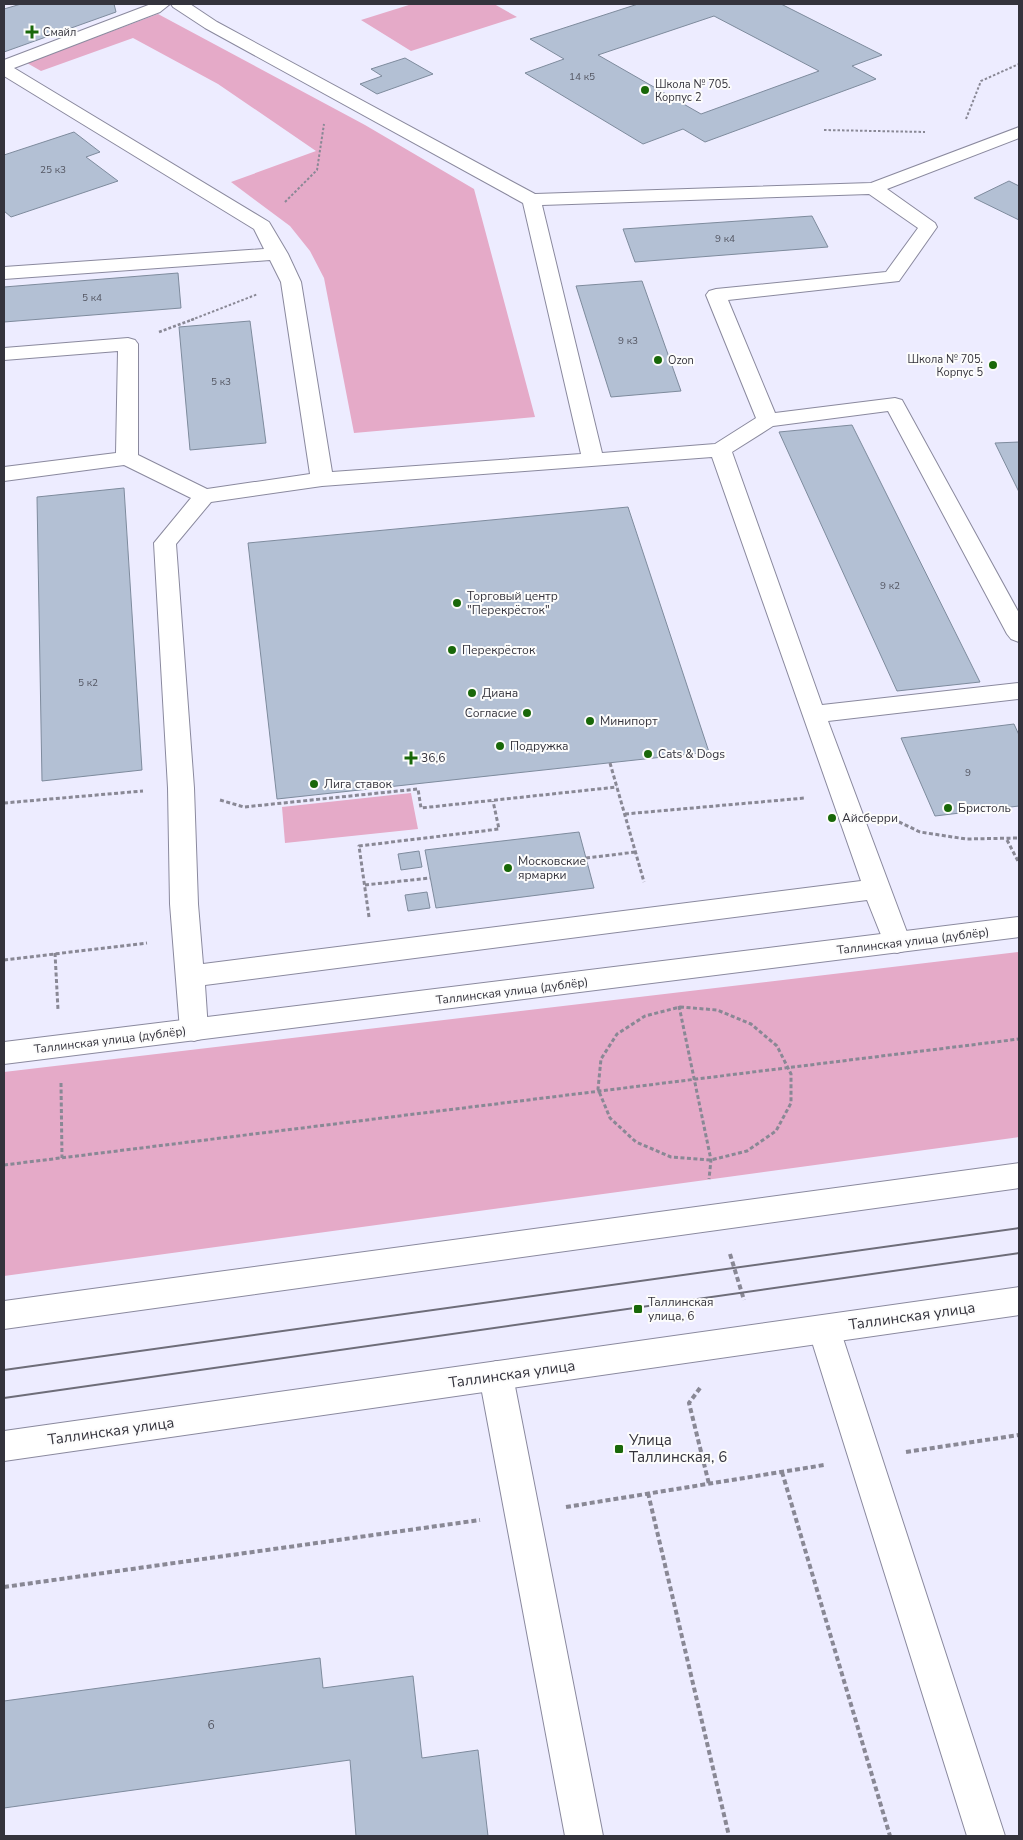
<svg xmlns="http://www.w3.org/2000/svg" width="1023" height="1840" viewBox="0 0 1023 1840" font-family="'Nunito Sans',sans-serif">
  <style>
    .green { fill: #e5aac8 }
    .building { fill: #b3c0d4; stroke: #7e8b9d; fill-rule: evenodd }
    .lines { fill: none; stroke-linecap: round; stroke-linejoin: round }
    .lane-casing { stroke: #8a899e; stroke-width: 2 }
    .street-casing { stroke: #8a899e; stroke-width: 2 }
    .secondary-casing { stroke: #8a899e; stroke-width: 2 }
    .path-far3 { stroke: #898895; stroke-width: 2; stroke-dasharray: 2.5 2; stroke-linecap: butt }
    .path-far2 { stroke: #898895; stroke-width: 2.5; stroke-dasharray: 3 2; stroke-linecap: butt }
    .path-far1 { stroke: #898895; stroke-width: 3; stroke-dasharray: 4 2.5; stroke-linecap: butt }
    .path { stroke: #898895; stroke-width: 4; stroke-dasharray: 5 3; stroke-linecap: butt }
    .lane { fill: #fff; fill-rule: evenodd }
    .street { fill: #fff; fill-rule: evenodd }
    .secondary { fill: #fff; fill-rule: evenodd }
    .tram { stroke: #6e6d79; stroke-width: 2 }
    .poi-dot { fill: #196809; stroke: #fcfcfc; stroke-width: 2 }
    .labels { text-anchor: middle; stroke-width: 4; stroke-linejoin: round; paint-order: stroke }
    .number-label { font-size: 10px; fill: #545662 }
    .far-poi-label { font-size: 11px; fill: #34333c; stroke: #fcfcfc; text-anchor: start }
    .poi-label { font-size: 12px; fill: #34333c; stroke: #fcfcfc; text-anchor: start }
    .street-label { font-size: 12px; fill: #34333c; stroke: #fcfcfc }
    .near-number-label { font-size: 12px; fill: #545662 }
    .near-street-label { font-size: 15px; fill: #34333c; stroke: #fcfcfc }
    .near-poi-label { font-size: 15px; fill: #34333c; stroke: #fcfcfc; text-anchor: start }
  </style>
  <rect width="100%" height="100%" fill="#edecff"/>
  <path class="green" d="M 412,4 L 494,4 L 517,17 L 411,51 L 361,20 Z
    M 158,14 L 365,125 L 474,189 L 535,417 L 354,433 L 324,278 L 310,251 L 290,226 L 231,182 L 316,151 L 218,84 L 133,38 L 41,71 L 27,63 Z
    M 411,793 L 418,829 L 285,843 L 282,807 Z
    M 1019,952 L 1019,1137 L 4,1276 L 4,1072 Z"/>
  <path class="building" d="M 4,4 L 4,9 L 21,4 L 114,4 L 116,12 L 4,52 Z
    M 638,4 L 781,4 L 882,55 L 852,66 L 876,79 L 705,142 L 683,129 L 643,144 L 525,73 L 564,59 L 530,39 ZM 714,16 L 819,71 L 701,114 L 598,55 Z
    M 405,58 L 433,74 L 377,94 L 360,84 L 382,76 L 371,69 Z
    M 74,132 L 100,152 L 86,157 L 118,181 L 11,217 L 4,211 L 4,155 Z
    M 1009,181 L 1019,186 L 1019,220 L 974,198 Z
    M 812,216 L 828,247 L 635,262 L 623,229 Z
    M 178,273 L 181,308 L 4,322 L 4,287 Z
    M 642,281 L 681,391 L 611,397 L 576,286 Z
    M 250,321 L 266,443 L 190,450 L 179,327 Z
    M 852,425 L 870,461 L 980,682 L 897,691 L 779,432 Z
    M 1019,442 L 1019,492 L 995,443 Z
    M 124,488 L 142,770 L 42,781 L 37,497 Z
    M 628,507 L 709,752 L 277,799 L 248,543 Z
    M 1014,724 L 1019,735 L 1019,806 L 935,816 L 901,738 Z
    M 579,832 L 594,888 L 436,908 L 425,850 Z
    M 419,851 L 422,867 L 401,870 L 398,854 Z
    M 427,892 L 430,908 L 408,911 L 405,895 Z
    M 320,1658 L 323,1688 L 413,1676 L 422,1758 L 478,1750 L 488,1836 L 356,1836 L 350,1760 L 4,1808 L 4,1701 Z"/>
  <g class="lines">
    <g class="lane-casing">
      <path id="lane" d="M 151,4 L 170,4 L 160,12 L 14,68 L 269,222 L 288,254 L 301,282 L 332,472 L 581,454 L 523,203 L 205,28 L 173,7 L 171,4 L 190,4 L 217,22 L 535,194 L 871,183 L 1019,127 L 1019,138 L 887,189 L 935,223 L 937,227 L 899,281 L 728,300 L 775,413 L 895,398 L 902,400 L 1019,613 L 1019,642 L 1011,639 L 1007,634 L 888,411 L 773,426 L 732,452 L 822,705 L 1019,683 L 1019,699 L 828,721 L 911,943 L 907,950 L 897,953 L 887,950 L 867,900 L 205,985 L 208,1030 L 204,1038 L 194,1041 L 184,1038 L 180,1030 L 170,904 L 168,788 L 154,543 L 191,498 L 124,465 L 4,481 L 4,467 L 116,453 L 118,351 L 4,360 L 4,348 L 128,338 L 135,340 L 138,344 L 138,455 L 207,489 L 310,474 L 281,282 L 270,260 L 4,279 L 4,267 L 264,249 L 254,229 L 4,76 L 4,60 ZM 869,194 L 918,228 L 886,272 L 716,289 L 709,291 L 706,295 L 756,418 L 715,444 L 602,453 L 542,205 ZM 712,457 L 861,881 L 203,964 L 198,904 L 194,788 L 176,544 L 211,502 L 322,486 Z
        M 824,1315 L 836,1319 L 840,1329 L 1005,1836 L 967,1836 L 808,1329 L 812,1319 Z
        M 496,1361 L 508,1366 L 513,1376 L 603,1836 L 565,1836 L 479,1376 L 484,1366 Z"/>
    </g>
    <g class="street-casing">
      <path id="street" d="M 1019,917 L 1019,937 L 4,1064 L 4,1042 Z"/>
    </g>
    <g class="secondary-casing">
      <path id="secondary" d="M 1019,1163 L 1019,1188 L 4,1329 L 4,1301 Z
        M 1019,1287 L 1019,1315 L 4,1461 L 4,1431 Z"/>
    </g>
    <path class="path-far3" d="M 966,119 L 981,81 L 1019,64
      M 824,130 L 925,132
      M 285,202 L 317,170 L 324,124
      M 191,320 L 258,294"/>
    <path class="path-far2" d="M 159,332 L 194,319"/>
    <path class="path-far1" d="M 610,763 L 644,882
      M 220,800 L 244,807 L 418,789 L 421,808 L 617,787
      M 4,803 L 143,791
      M 625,814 L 805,798
      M 893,819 L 920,832 L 966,839 L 1019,838
      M 1007,840 L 1019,863
      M 586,858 L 636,852
      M 365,885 L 430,878
      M 369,917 L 359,846 L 499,829 L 493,801
      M 55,953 L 58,1010
      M 4,960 L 147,943
      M 679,1006 L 711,1160 L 709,1179
      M 680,1007 L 717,1010 L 751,1024 L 777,1046 L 791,1074 L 791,1103 L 776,1131 L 747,1151 L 711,1160 L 671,1157 L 636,1142 L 610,1118 L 598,1089 L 601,1059 L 617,1034 L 645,1016 Z
      M 61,1083 L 62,1158
      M 4,1165 L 1019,1039"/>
    <path class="path" d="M 730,1254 L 744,1300
      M 700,1388 L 689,1403 L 709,1484
      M 906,1452 L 1019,1435
      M 782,1472 L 890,1836
      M 648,1493 L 729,1836
      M 566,1507 L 824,1465
      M 4,1587 L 480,1520"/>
    <use href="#lane" class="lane"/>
    <use href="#street" class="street"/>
    <use href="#secondary" class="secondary"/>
    <path class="tram" d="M 4,1370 L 1019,1228
      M 4,1398 L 1019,1253"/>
  </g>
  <g class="poi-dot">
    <path d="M29.5 24.5h5v5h5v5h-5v5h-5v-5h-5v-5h5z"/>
    <circle cx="645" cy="90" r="5"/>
    <circle cx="658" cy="360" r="5"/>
    <circle cx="993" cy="365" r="5"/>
    <circle cx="457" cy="603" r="5"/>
    <circle cx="452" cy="650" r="5"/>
    <circle cx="472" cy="693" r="5"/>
    <circle cx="527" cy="713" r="5"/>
    <circle cx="590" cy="721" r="5"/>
    <circle cx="500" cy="746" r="5"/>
    <circle cx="648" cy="754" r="5"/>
    <path d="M408.5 750.5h5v5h5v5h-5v5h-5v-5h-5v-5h5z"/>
    <circle cx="314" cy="784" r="5"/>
    <circle cx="948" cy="808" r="5"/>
    <circle cx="832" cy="818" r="5"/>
    <circle cx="508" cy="868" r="5"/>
    <rect x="633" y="1304" width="10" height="10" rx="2.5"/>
    <rect x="614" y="1444" width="10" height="10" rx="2.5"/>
  </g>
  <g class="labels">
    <g class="number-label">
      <text x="582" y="80">14 к5</text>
      <text x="53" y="173">25 к3</text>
      <text x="725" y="242">9 к4</text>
      <text x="92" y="301">5 к4</text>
      <text x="628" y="344">9 к3</text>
      <text x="221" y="385">5 к3</text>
      <text x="890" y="589">9 к2</text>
      <text x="88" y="686">5 к2</text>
      <text x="968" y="776">9</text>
    </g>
    <g class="far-poi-label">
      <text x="43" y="36">Смайл</text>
      <text x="655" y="88">Школа № 705.<tspan x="655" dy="13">Корпус 2</tspan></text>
      <text x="983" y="363" text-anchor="end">Школа № 705.<tspan x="983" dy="13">Корпус 5</tspan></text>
      <text x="668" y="364">Ozon</text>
    </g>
    <g class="poi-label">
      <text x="467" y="600">Торговый центр<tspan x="467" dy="14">"Перекрёсток"</tspan></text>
      <text x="462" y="654">Перекрёсток</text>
      <text x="482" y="697">Диана</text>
      <text x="517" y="717" text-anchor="end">Согласие</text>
      <text x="600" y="725">Минипорт</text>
      <text x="510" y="750">Подружка</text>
      <text x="658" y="758">Cats &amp; Dogs</text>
      <text x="421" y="762">36,6</text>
      <text x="324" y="788">Лига ставок</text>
      <text x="958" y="812">Бристоль</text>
      <text x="842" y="822">Айсберри</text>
      <text x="518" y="865">Московские<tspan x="518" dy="14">ярмарки</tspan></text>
      <text x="648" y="1306">Таллинская<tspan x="648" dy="14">улица, 6</tspan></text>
    </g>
    <g class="street-label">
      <text transform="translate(913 941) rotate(-7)" y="4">Таллинская улица (дублёр)</text>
      <text transform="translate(512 991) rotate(-7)" y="4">Таллинская улица (дублёр)</text>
      <text transform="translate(110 1040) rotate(-7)" y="4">Таллинская улица (дублёр)</text>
    </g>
    <g class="near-number-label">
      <text x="211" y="1729">6</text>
    </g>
    <g class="near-street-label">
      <text transform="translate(912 1316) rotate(-8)" y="5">Таллинская улица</text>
      <text transform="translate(512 1374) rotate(-8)" y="5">Таллинская улица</text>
      <text transform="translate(111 1431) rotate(-8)" y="5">Таллинская улица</text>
    </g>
    <g class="near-poi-label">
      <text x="629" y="1445">Улица<tspan x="629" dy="17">Таллинская, 6</tspan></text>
    </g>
  </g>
  <rect width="1023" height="1840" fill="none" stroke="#34333c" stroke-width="10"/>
</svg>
